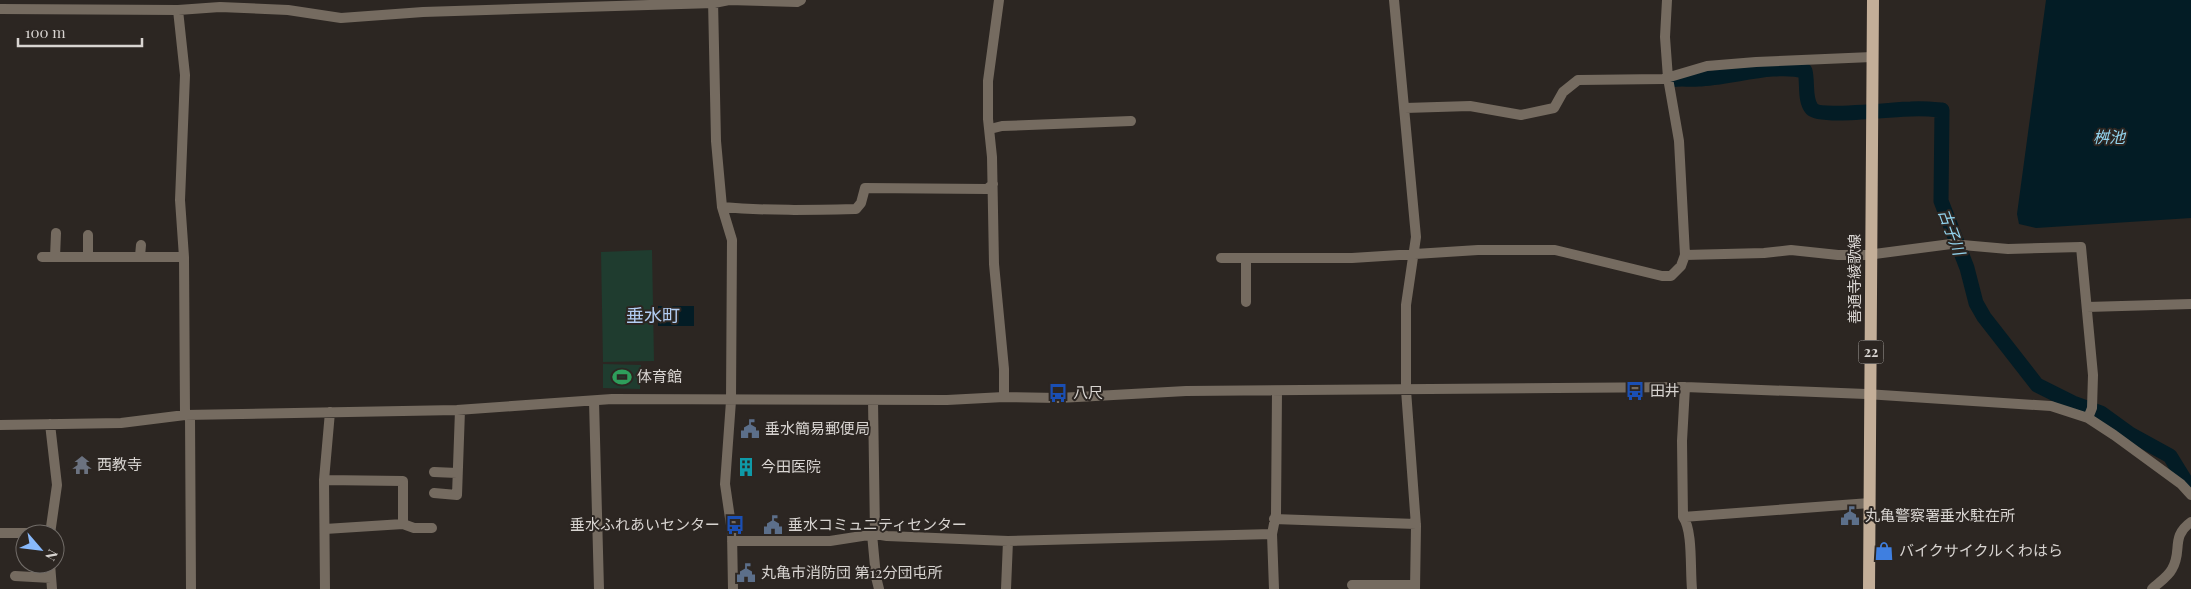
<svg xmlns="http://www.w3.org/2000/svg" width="2191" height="589" viewBox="0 0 2191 589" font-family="'Playfair Display','Noto Sans JP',serif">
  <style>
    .pitch { fill: #1f3c2f }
    .water { fill: #031c25 }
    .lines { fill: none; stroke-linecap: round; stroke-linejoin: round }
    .river { stroke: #031c25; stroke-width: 15 }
    .minor { stroke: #756b60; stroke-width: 10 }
    .primary { stroke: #c3ae98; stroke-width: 12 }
    .labels { text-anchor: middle; stroke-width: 4; stroke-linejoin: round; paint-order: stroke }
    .shield { fill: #2c2622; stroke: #a4a09c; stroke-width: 1 }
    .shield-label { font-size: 14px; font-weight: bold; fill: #d8d4d1 }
    .street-label { font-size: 15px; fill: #d8d4d1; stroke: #2c2622 }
    .poi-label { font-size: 15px; fill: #d8d4d1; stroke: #2c2622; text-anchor: start }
    .water-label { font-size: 16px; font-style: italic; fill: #92d3ed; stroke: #2c2622 }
    .quarter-label { font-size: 18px; fill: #b2cdf3; stroke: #2c2622 }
  </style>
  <rect width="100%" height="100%" fill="#2c2622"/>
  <path class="pitch" d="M 652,250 L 654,361 L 603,362 L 601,252 Z
    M 603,364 L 641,365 L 640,389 L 603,388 Z"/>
  <path class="water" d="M 2046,0 L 2191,0 L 2191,218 L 2036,228 L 2019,224 L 2017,214 Z
    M 658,306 L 694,306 L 694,326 L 658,326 Z"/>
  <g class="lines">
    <path class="river" d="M 1671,80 C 1681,78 1689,80 1698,79 C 1731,78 1773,63 1805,71 C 1808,82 1804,100 1812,109 C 1820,118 1895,109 1911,109 C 1921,108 1931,109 1942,110 L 1941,201 L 1967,268 L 1976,303 L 1984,317 L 2037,385 L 2073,403 L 2101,413 L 2130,434 L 2170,456 L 2191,490"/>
    <path class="minor" d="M 713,0 L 716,141 L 722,207 L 732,240 L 731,401 L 725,484 L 732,532 L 733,589
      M 999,0 L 988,81 L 988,119 L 992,157 L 994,264 L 1004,369 L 1004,397
      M 1394,0 L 1416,237 L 1406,305 L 1406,390 L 1416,526 L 1415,589
      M 0,9 L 178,10 L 220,7 L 288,10 L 341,18 L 423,12 L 714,3 L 729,0 L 797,2 L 801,0
      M 178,10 L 185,75 L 180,200 L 184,257 L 185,415
      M 1405,108 L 1470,106 L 1521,115 L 1554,108 L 1563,92 L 1578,80 L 1663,79 L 1707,66 L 1756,62 L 1872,57
      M 990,129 L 1002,126 L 1131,121
      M 722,207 C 767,211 811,210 856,209 L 861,203 L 865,188 L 987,189 L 993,184
      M 88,235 L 88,257
      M 1685,255 L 1764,253 L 1791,250 L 1838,255 L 1867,255 L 1951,244 L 2008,249 L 2081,247 L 2093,375 L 2092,408 L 2088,418
      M 140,256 L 141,245
      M 42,257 L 184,257
      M 55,257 L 56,233
      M 1221,258 L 1352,258 L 1478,250 L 1555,250 L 1662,276 L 1671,276 L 1681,266 L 1685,255 L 1679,141 L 1668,78 L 1665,37 L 1667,0
      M 1246,258 L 1246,302
      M 2087,307 L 2191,304
      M 1685,387 L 1682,441 L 1683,517 C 1693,530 1690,570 1692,589
      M 873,400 L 875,534
      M 594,401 L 599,589
      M 190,416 L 191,589
      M 0,425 L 121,423 L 185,415 L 457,410 L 612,399 L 947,400 L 1004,397 L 1059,398 L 1186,391 L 1685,387 L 1866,394 L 2051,406 L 2088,418 L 2114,435 L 2181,484 L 2191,495
      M 434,472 L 457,473
      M 324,480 L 403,481 L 403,524 L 414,528 L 432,528
      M 434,493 L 457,495 L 460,410
      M 1683,517 L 1870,503
      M 1274,519 L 1416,524
      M 325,529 L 403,524
      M 0,533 L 50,533
      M 50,534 L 57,485 L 50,424
      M 872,534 L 876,577 L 879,589
      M 732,541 L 830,541 L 875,534 L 887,536 L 1008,541 L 1272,534
      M 50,564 L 52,589
      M 15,576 L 51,578
      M 1352,585 L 1414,585
      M 325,589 L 324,480 L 330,412
      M 1006,589 L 1008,541
      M 1274,589 L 1272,534 L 1276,514 L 1277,391
      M 2152,589 C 2158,583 2168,577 2172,569 C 2183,551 2170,537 2191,522"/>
    <path class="primary" d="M 1869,589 L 1873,0"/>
  </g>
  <defs>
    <g id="stadium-bare" transform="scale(1.5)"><path d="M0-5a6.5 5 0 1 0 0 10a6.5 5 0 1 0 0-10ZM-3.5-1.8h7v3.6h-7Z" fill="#2e9e5b" stroke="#2c2622" stroke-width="2.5" paint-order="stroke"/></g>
    <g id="bus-bare" transform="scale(1.5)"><path d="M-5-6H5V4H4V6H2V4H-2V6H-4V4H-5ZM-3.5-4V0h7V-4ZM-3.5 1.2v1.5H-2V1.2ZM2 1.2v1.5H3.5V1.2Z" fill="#1a4fb4" stroke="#2c2622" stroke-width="2.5" paint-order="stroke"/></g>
    <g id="civic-bare" transform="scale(1.5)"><path d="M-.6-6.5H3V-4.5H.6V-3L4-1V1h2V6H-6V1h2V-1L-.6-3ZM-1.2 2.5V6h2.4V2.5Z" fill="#5c6f8a" stroke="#2c2622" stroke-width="2.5" paint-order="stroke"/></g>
    <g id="temple-bare" transform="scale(1.5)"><path d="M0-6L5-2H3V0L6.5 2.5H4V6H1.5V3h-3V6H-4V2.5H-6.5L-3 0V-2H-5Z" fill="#6b7280" stroke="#2c2622" stroke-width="2.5" paint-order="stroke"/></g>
    <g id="building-bare" transform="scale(1.5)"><path d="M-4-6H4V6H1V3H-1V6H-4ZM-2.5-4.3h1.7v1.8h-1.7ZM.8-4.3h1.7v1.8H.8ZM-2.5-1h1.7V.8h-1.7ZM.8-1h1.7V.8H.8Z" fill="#0f9aa8" stroke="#2c2622" stroke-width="2.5" paint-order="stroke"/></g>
    <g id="shop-bare" transform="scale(1.5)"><path d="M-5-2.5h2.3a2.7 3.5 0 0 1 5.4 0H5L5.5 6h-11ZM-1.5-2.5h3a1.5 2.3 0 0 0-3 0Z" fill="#3f7fe0" stroke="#2c2622" stroke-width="2.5" paint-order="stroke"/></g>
  </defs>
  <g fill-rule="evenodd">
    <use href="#stadium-bare" x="622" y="377"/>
    <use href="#bus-bare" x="1635" y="391"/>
    <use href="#bus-bare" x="1058" y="393"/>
    <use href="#civic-bare" x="750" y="429"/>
    <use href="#temple-bare" x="82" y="465"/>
    <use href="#building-bare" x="746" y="467"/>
    <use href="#civic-bare" x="1850" y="516"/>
    <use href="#bus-bare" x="735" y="525"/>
    <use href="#civic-bare" x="773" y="525"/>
    <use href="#shop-bare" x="1884" y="551"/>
    <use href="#civic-bare" x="746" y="573"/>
  </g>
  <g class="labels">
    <rect class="shield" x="1858.5" y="340.5" width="25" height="23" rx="4"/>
    <g class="shield-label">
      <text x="1871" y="357">22</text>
    </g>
    <g class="street-label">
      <text transform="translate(1855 279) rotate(-90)" y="5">善通寺綾歌線</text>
    </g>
    <g class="poi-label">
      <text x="637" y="382">体育館</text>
      <text x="1650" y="396">田井</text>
      <text x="1073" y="398">八尺</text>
      <text x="765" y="434">垂水簡易郵便局</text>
      <text x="97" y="470">西教寺</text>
      <text x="761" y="472">今田医院</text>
      <text x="1865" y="521">丸亀警察署垂水駐在所</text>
      <text x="720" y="530" text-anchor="end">垂水ふれあいセンター</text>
      <text x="788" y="530">垂水コミュニティセンター</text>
      <text x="1899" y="556">バイクサイクルくわはら</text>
      <text x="761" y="578">丸亀市消防団 第12分団屯所</text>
    </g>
    <g class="water-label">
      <text x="2109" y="143">桝池</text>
      <text transform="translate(1952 232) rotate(70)" y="6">古子川</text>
    </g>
    <g class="quarter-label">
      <text x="653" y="322">垂水町</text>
    </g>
  </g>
  <g transform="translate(40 549) rotate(118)"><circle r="24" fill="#2c2622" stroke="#716c68"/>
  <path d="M0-4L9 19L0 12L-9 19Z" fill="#89bafc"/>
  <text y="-8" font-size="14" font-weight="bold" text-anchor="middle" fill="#d8d4d1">N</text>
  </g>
  <path d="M18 38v8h124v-8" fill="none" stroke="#d8d4d1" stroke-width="2.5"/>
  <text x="25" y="38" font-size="15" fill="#d8d4d1" stroke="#2c2622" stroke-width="4" paint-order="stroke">100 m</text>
</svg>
